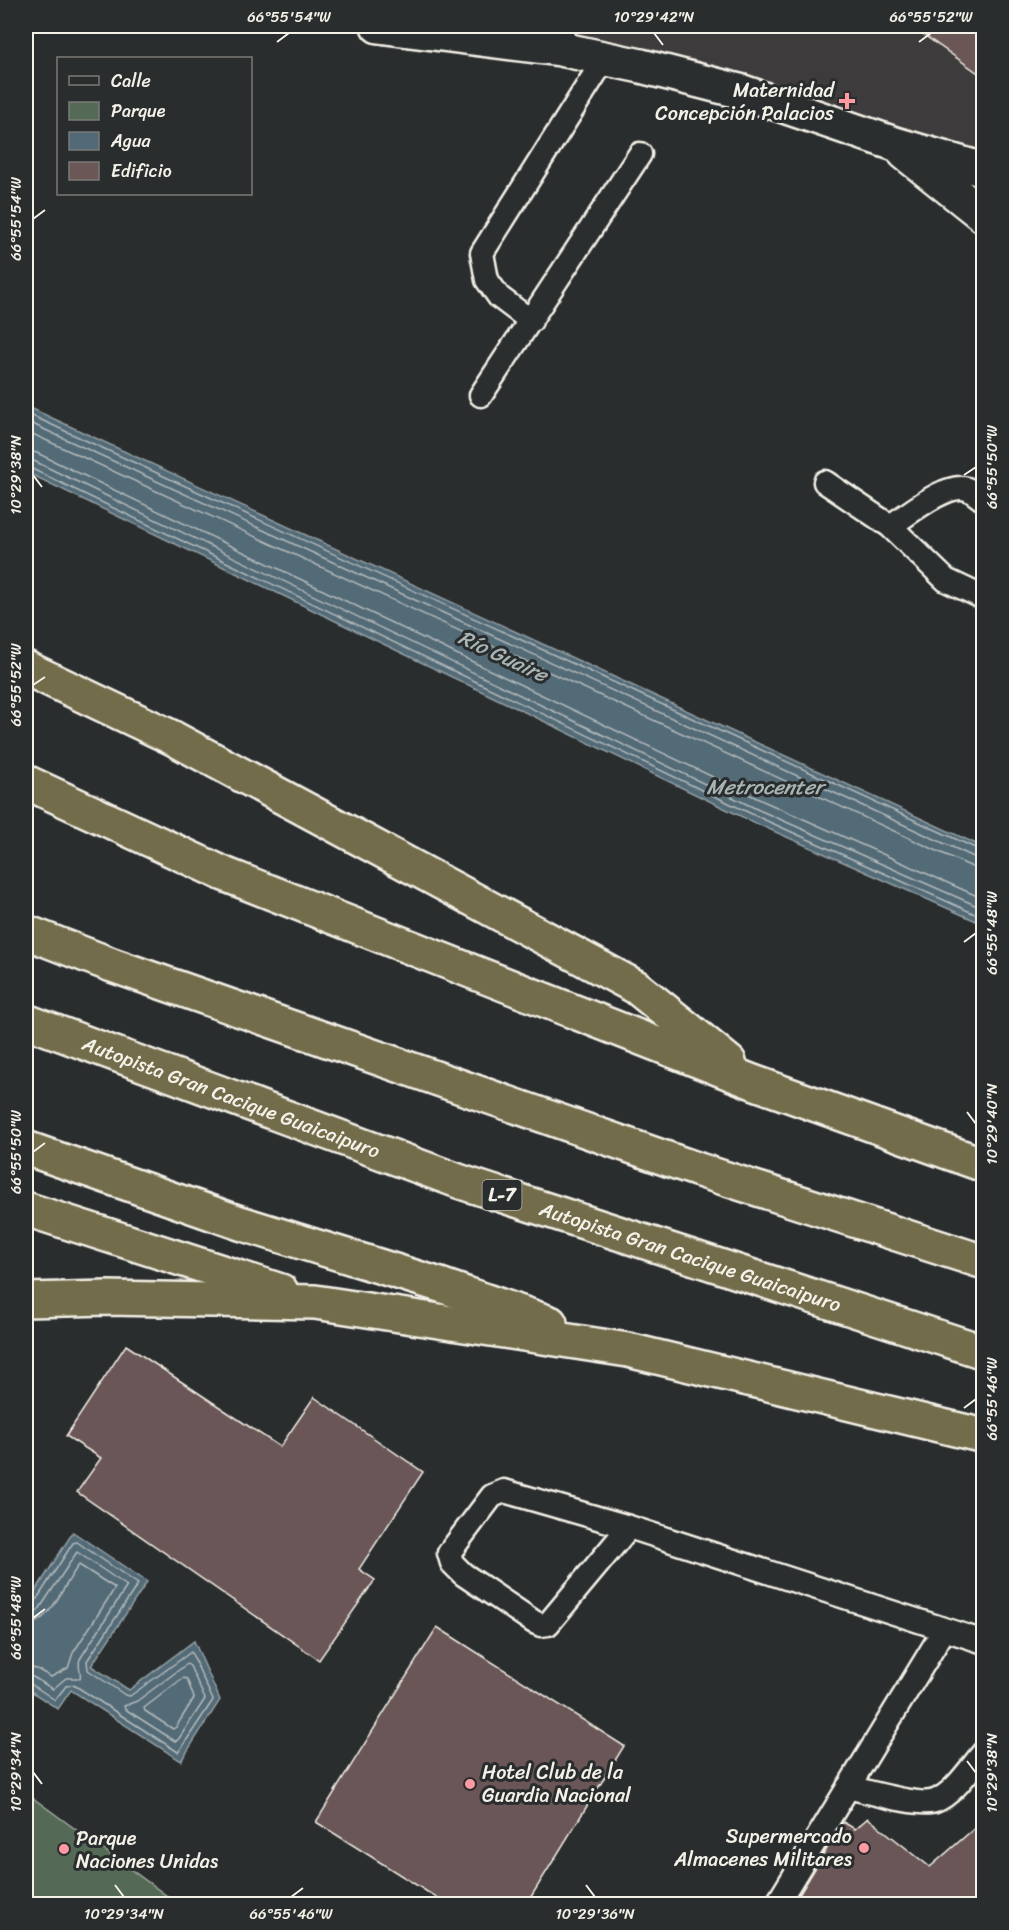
<svg xmlns="http://www.w3.org/2000/svg" width="1009" height="1930" viewBox="0 0 1009 1930" font-family="Sriracha,sans-serif">
  <style>
    .built { fill: #3d3a3a }
    .green { fill: #546a56; stroke: #a4ae9f; stroke-width: 1.5 }
    .water { fill: #526a77; stroke: #93a0a4; stroke-width: 1.5 }
    .lines { fill: none; stroke-linecap: round; stroke-linejoin: round }
    .shore { stroke: #b3bbbb; stroke-width: 1.5 }
    .building { fill: #6a5756; stroke: #f4f1e8; stroke-width: 1.5 }
    .lane-casing { stroke: #f4f1e8; stroke-width: 27 }
    .street-casing { stroke: #f4f1e8; stroke-width: 38 }
    .highway-casing { stroke: #f4f1e8; stroke-width: 38 }
    .lane { stroke: #2a2d2e; stroke-width: 22 }
    .street { stroke: #2a2d2e; stroke-width: 33 }
    .highway { stroke: #736c4b; stroke-width: 33 }
    .ticks { fill: none; stroke: #f4f1e8; stroke-width: 2 }
    .poi-dot { fill: #ff9aa2; stroke: #2a2d2e; stroke-width: 2 }
    .labels { text-anchor: middle; stroke-width: 6; stroke-linejoin: round; paint-order: stroke }
    .shield { fill: #2a2d2e; stroke: #b7b6b0; stroke-width: 1.5 }
    .shield-label { font-size: 18px; font-weight: bold; fill: #f4f1e8 }
    .poi-label { font-size: 20px; fill: #f4f1e8; stroke: #2a2d2e; text-anchor: end }
    .street-label { font-size: 20px; fill: #f4f1e8; stroke: #2a2d2e }
    .water-label { font-size: 21px; font-style: italic; fill: #abb4b5; stroke: #2a2d2e }
    .neatline { fill: none; stroke: #f4f1e8; stroke-width: 2 }
    .ticks-label { font-size: 15px; text-anchor: middle; fill: #f4f1e8 }
  </style>
  <rect width="100%" height="100%" fill="#2a2d2e"/>
  <filter id="ink" filterUnits="userSpaceOnUse"><feTurbulence type="fractalNoise" baseFrequency=".0167" numOctaves="2"/><feDisplacementMap in="SourceGraphic" scale="12" xChannelSelector="R" yChannelSelector="G"/><feConvolveMatrix kernelMatrix="1 2 1 2 8 2 1 2 1" color-interpolation-filters="sRGB"/></filter>
  <g filter="url(#ink)">
    <path class="built" d="M 374,26 L 983,26 L 983,159 L 909,146 Z"/>
    <path class="green" d="M 26,1793 L 178,1904 L 26,1904 Z"/>
    <path class="water" d="M 26,406 L 983,847 L 983,924 L 753,822 L 26,472 Z
      M 73,1532 L 147,1582 L 91,1666 L 129,1690 L 194,1641 L 220,1700 L 181,1761 L 71,1690 L 58,1709 L 26,1688 L 26,1606 Z"/>
    <g class="lines">
      <path class="shore" d="M 26,413 L 984,852
        M 26,421 L 976,858 L 984,860
        M 26,431 L 972,867 L 984,869
        M 26,450 L 37,453 L 763,801 L 984,899
        M 26,459 L 34,461 L 759,810 L 984,909
        M 26,467 L 30,468 L 756,816 L 984,918
        M 26,1608 L 33,1605 L 73,1543 L 77,1542 L 138,1584 L 87,1661 L 88,1670 L 125,1695 L 130,1696 L 191,1652 L 213,1700 L 180,1750 L 178,1752 L 74,1685 L 66,1686 L 55,1700 L 31,1684 L 26,1683
        M 26,1616 L 32,1615 L 38,1611 L 77,1552 L 127,1586 L 80,1659 C 77,1666 82,1673 80,1678 L 66,1678 L 53,1689 L 33,1677 L 26,1676
        M 26,1625 C 51,1624 64,1583 79,1565 L 115,1588 L 73,1653 L 68,1668 L 51,1677 L 37,1669 L 26,1667
        M 187,1664 L 190,1666 L 205,1699 L 178,1740 L 175,1741 L 125,1709 L 124,1706 L 137,1701 Z
        M 183,1678 L 187,1679 L 194,1698 L 176,1727 L 173,1729 L 145,1711 L 144,1708 Z"/>
    </g>
    <path class="building" d="M 911,26 L 984,26 L 984,77 Z
      M 126,1345 L 280,1447 L 314,1397 L 423,1472 L 359,1569 L 375,1580 L 319,1660 L 77,1492 L 101,1458 L 66,1436 Z
      M 437,1627 L 624,1746 L 526,1905 L 448,1905 L 316,1822 Z
      M 868,1818 L 930,1867 L 984,1820 L 984,1905 L 793,1905 L 843,1822 L 855,1829 Z"/>
    <g class="lines">
      <g class="lane-casing">
        <path id="lane" d="M 559,26 L 570,51
          M 531,321 L 499,297 L 487,280 L 482,253 L 605,58
          M 481,395 L 640,154
          M 825,482 L 890,526 L 946,580 L 984,598
          M 890,526 C 908,515 946,482 967,489 C 973,491 979,497 984,500
          M 629,1527 L 548,1624 L 541,1625 L 534,1622 L 463,1574 L 452,1563 L 449,1553 L 492,1496 L 504,1491 L 629,1527 L 984,1642
          M 848,1787 C 866,1791 919,1807 935,1801 C 954,1794 970,1768 984,1752
          M 777,1904 L 944,1630"/>
      </g>
      <g class="street-casing">
        <path id="street" d="M 378,26 L 560,49 L 641,66 L 743,92 L 895,144 L 984,170
          M 905,153 L 984,216"/>
      </g>
      <g class="highway-casing">
        <g id="highway">
          <path d="M 26,668 L 171,737 L 636,987 L 729,1062"/>
          <path d="M 26,782 L 224,874 L 753,1082 L 984,1165"/>
          <path d="M 26,932 L 112,965 L 699,1170 L 984,1262"/>
          <path id="s1" d="M 26,1021 L 461,1182 L 984,1352"/>
          <path d="M 26,1148 L 240,1223 L 440,1285 L 550,1323"/>
          <path d="M 26,1209 L 281,1291"/>
          <path d="M 26,1300 L 108,1298 L 315,1302 L 628,1350 L 984,1436"/>
        </g>
      </g>
      <use href="#lane" class="lane"/>
      <use href="#street" class="street"/>
      <use href="#highway" class="highway"/>
    </g>
  </g>
  <path class="ticks" d="M 654,33 L 663,45M 277,42 L 289,33M 919,42 L 931,33M 33,219 L 45,210M 33,475 L 42,487M 964,475 L 976,467M 33,685 L 45,677M 964,942 L 976,933M 967,1112 L 976,1124M 33,1152 L 45,1143M 964,1408 L 976,1399M 33,1618 L 45,1609M 967,1761 L 976,1773M 33,1772 L 42,1784M 115,1885 L 124,1897M 586,1885 L 595,1897M 291,1897 L 303,1888"/>
  <g class="poi-dot">
    <path d="M844 92h6v6h6v6h-6v6h-6v-6h-6v-6h6z"/>
    <circle cx="470" cy="1784" r="6"/>
    <circle cx="864" cy="1848" r="6"/>
    <circle cx="64" cy="1849" r="6"/>
  </g>
  <g class="labels">
    <rect class="shield" x="482.5" y="1180" width="39" height="30" rx="4.5"/>
    <g class="shield-label">
      <text x="502" y="1201">L-7</text>
    </g>
    <g class="poi-label">
      <text x="834" y="97">Maternidad<tspan x="834" dy="23">Concepción Palacios</tspan></text>
      <text x="482" y="1779" text-anchor="start">Hotel Club de la<tspan x="482" dy="23">Guardia Nacional</tspan></text>
      <text x="852" y="1843">Supermercado<tspan x="852" dy="23">Almacenes Militares</tspan></text>
      <text x="76" y="1845" text-anchor="start">Parque<tspan x="76" dy="23">Naciones Unidas</tspan></text>
    </g>
    <g class="street-label">
      <text dy="7" stroke="none"><textPath href="#s1" startOffset="219">Autopista Gran Cacique Guaicaipuro</textPath></text>
      <text dy="7" stroke="none"><textPath href="#s1" startOffset="705">Autopista Gran Cacique Guaicaipuro</textPath></text>
    </g>
    <g class="water-label">
      <text transform="translate(503 656) rotate(25)" y="7">Río Guaire</text>
      <text x="765" y="794">Metrocenter</text>
    </g>
  </g>
  <rect width="1009" height="1930" fill="none" stroke="#2a2d2e" stroke-width="66"/>
  <rect x="57" y="57" width="195" height="138" fill="#2a2d2e" stroke="#7b7b78" stroke-width="1.5"/>
  <rect x="69" y="76" width="30" height="9" fill="#2a2d2e" stroke="#7b7b78" stroke-width="1.5"/>
  <text x="111" y="87" font-size="18" fill="#f4f1e8">Calle</text>
  <rect x="69" y="102" width="30" height="18" fill="#546a56" stroke="#7b7b78" stroke-width="1.5"/>
  <text x="111" y="117" font-size="18" fill="#f4f1e8">Parque</text>
  <rect x="69" y="132" width="30" height="18" fill="#526a77" stroke="#7b7b78" stroke-width="1.5"/>
  <text x="111" y="147" font-size="18" fill="#f4f1e8">Agua</text>
  <rect x="69" y="162" width="30" height="18" fill="#6a5756" stroke="#7b7b78" stroke-width="1.5"/>
  <text x="111" y="177" font-size="18" fill="#f4f1e8">Edificio</text>
  <rect x="33" y="33" width="943" height="1864" class="neatline"/>
  <g class="ticks-label">
    <text x="289" y="22">66°55'54"W</text>
    <text x="654" y="22">10°29'42"N</text>
    <text x="931" y="22">66°55'52"W</text>
    <text transform="translate(16 219) rotate(-90)" y="5">66°55'54"W</text>
    <text transform="translate(992 467) rotate(-90)" y="5">66°55'50"W</text>
    <text transform="translate(16 475) rotate(-90)" y="5">10°29'38"N</text>
    <text transform="translate(16 685) rotate(-90)" y="5">66°55'52"W</text>
    <text transform="translate(992 933) rotate(-90)" y="5">66°55'48"W</text>
    <text transform="translate(992 1124) rotate(-90)" y="5">10°29'40"N</text>
    <text transform="translate(16 1152) rotate(-90)" y="5">66°55'50"W</text>
    <text transform="translate(992 1399) rotate(-90)" y="5">66°55'46"W</text>
    <text transform="translate(16 1618) rotate(-90)" y="5">66°55'48"W</text>
    <text transform="translate(16 1772) rotate(-90)" y="5">10°29'34"N</text>
    <text transform="translate(992 1773) rotate(-90)" y="5">10°29'38"N</text>
    <text x="124" y="1919">10°29'34"N</text>
    <text x="291" y="1919">66°55'46"W</text>
    <text x="595" y="1919">10°29'36"N</text>
  </g>
</svg>
